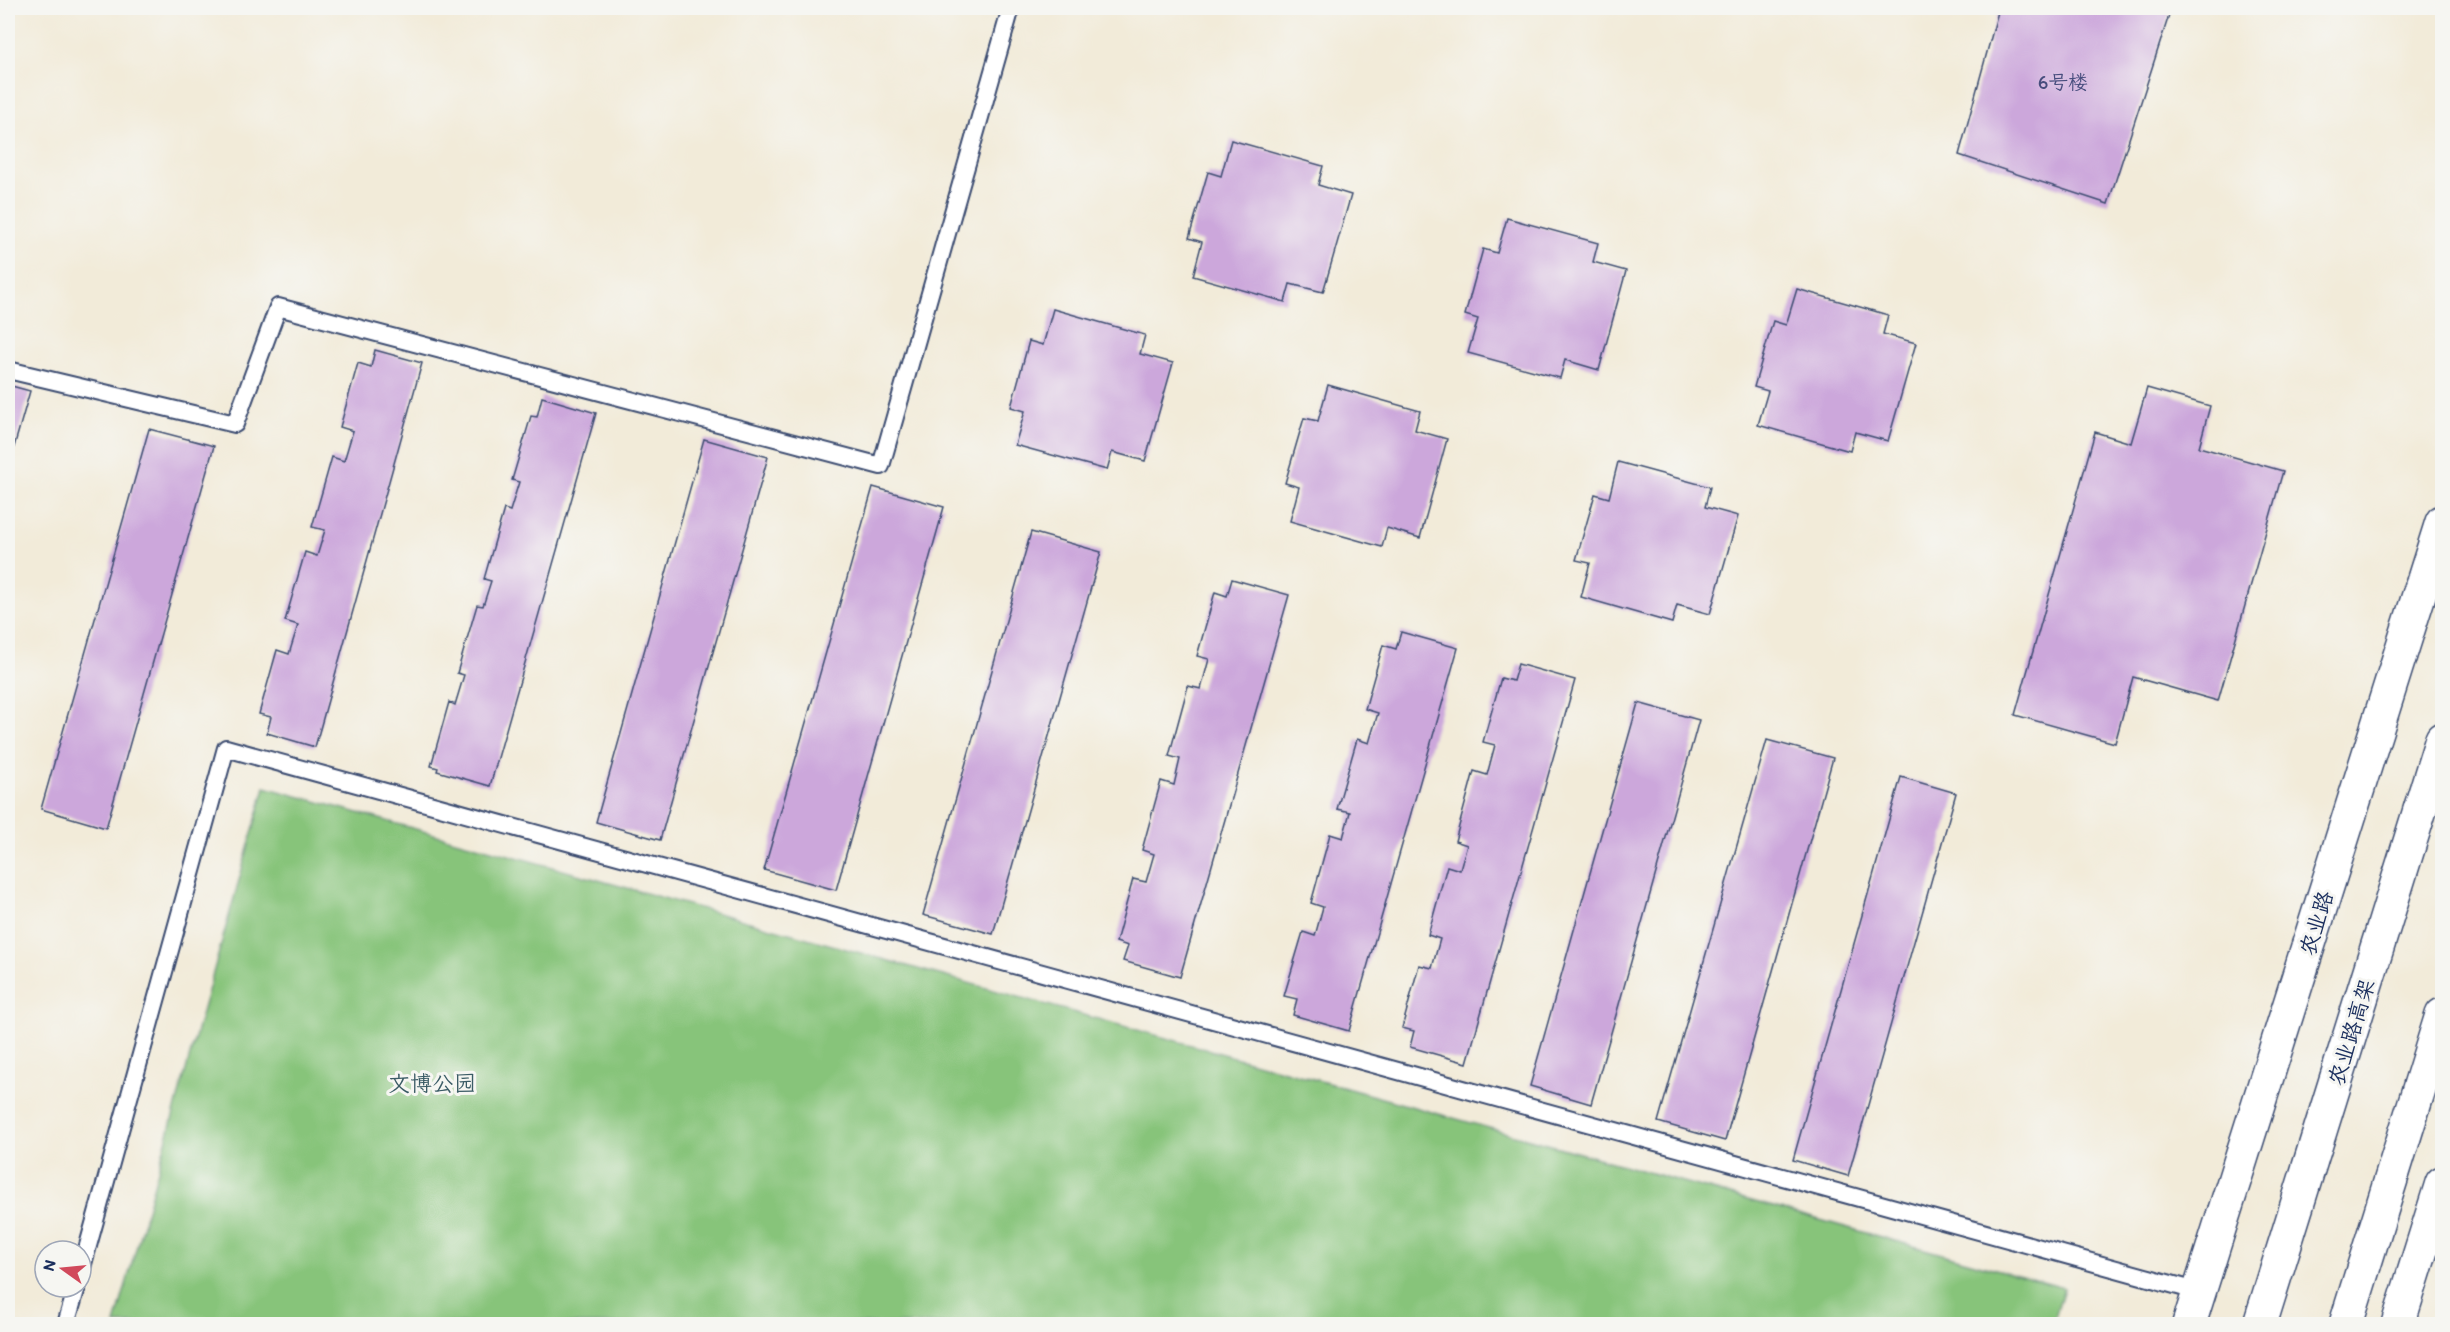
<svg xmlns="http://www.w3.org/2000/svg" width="2450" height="1332" viewBox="0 0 2450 1332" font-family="Itim,'LXGW WenKai TC',sans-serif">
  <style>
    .green { fill: #87c47a; stroke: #517a6c; stroke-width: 1.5 }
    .building { fill: #cca7db }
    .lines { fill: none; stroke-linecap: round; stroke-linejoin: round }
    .service-casing { stroke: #3b4b70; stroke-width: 20 }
    .tertiary-casing { stroke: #3b4b70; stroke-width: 36 }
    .trunk-casing { stroke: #3b4b70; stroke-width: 36 }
    .service { stroke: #fff; stroke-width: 16 }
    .tertiary { stroke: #fff; stroke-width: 33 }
    .trunk { stroke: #fff; stroke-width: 33 }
    .labels { text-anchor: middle; stroke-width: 6; stroke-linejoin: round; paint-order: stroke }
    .number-label { font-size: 20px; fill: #474d7d }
    .street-label { font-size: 22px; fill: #1b2f5e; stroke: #f6f6f2 }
    .park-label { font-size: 22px; fill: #3b5c66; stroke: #f6f6f2 }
  </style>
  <rect width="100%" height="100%" fill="#f6f6f2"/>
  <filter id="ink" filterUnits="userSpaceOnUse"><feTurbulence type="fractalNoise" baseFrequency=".0167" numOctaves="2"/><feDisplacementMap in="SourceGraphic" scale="12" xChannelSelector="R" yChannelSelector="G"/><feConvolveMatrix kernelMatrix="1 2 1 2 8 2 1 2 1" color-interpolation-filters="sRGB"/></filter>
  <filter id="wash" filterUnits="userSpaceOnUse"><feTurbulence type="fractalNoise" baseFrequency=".008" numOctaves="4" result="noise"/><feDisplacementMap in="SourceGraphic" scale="24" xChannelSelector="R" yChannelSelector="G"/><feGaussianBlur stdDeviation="1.35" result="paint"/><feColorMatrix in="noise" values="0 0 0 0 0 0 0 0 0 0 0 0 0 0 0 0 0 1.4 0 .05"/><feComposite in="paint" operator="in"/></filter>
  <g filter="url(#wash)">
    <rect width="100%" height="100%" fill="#f2ebd9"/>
    <path class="green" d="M 265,787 L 2064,1288 L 2053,1324 L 115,1324 Z"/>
    <g id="blocks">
      <path class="building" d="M 1999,8 L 2171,9 L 2108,204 L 1959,155 Z
        M 1231,140 L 1323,166 L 1318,185 L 1351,195 L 1323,292 L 1290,284 L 1285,302 L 1193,276 L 1202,242 L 1189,238 L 1208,172 L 1221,176 Z
        M 1507,218 L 1598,243 L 1593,262 L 1626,271 L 1599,370 L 1565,360 L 1560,378 L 1468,353 L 1478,319 L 1465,315 L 1483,249 L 1497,253 Z
        M 1797,289 L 1888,315 L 1883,334 L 1916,343 L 1888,441 L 1855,432 L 1850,451 L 1758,425 L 1768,391 L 1754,387 L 1773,321 L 1786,325 Z
        M 1053,309 L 1145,335 L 1140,354 L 1173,363 L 1145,461 L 1112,452 L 1107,470 L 1015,445 L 1025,411 L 1011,407 L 1029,341 L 1043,345 Z
        M 375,350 L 422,363 L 315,747 L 267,733 L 271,717 L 259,714 L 277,650 L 289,654 L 298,625 L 285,621 L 305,552 L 317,556 L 325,530 L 312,527 L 332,457 L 344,461 L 353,431 L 340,427 L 358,363 L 371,367 Z
        M 8,385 L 30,391 L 8,468 Z
        M 1328,385 L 1420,411 L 1415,430 L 1447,439 L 1420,538 L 1387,528 L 1382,547 L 1290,521 L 1299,487 L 1285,483 L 1304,418 L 1318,421 Z
        M 2147,388 L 2210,406 L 2199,447 L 2283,471 L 2218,701 L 2133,677 L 2115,743 L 2015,715 L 2095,432 L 2131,443 Z
        M 542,397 L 596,413 L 490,786 L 437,771 L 438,768 L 431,766 L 449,702 L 455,705 L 464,675 L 457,673 L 477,605 L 483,606 L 491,581 L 484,579 L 504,509 L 510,511 L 519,482 L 512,480 L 531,416 L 537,417 Z
        M 149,429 L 214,446 L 106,828 L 41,809 Z
        M 704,439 L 768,457 L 660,840 L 596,822 Z
        M 1618,462 L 1710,487 L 1705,507 L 1738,516 L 1710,614 L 1677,605 L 1672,623 L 1581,597 L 1590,563 L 1576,560 L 1595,494 L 1609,498 Z
        M 873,487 L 944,507 L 836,890 L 764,870 Z
        M 1031,532 L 1101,552 L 993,934 L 923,915 Z
        M 1232,579 L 1289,595 L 1180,977 L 1123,961 L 1128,946 L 1116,942 L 1133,879 L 1146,882 L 1154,854 L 1142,850 L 1161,781 L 1174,785 L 1180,759 L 1169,756 L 1188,686 L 1201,689 L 1209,659 L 1197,656 L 1215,592 L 1227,596 Z
        M 1401,632 L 1458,648 L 1349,1031 L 1293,1015 L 1297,999 L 1284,996 L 1303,932 L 1315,936 L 1323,907 L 1311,903 L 1330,834 L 1343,838 L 1350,812 L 1337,809 L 1357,739 L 1369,743 L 1378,713 L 1365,709 L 1383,645 L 1396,649 Z
        M 1518,664 L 1575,680 L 1467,1063 L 1410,1047 L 1414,1031 L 1402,1028 L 1419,965 L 1432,968 L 1440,939 L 1428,935 L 1447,866 L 1460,870 L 1467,845 L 1455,841 L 1474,771 L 1487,775 L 1495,745 L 1483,742 L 1501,678 L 1513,681 Z
        M 1638,703 L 1699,720 L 1591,1104 L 1530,1086 Z
        M 1767,740 L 1833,758 L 1725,1141 L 1658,1122 Z
        M 1901,777 L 1956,793 L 1848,1176 L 1793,1160 Z"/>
    </g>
  </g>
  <g filter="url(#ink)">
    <use href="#blocks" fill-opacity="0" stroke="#3b4b70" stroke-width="1.5"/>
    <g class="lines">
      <g class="service-casing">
        <path id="service" d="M 8,370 L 235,424 L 278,307 L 881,466 L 1011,8
          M 81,1271 L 226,748 L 2200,1292
          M 66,1324 L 77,1287"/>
      </g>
      <g class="tertiary-casing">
        <path id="tertiary" d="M 2189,1324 L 2442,522
          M 2398,1324 L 2442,1183"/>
      </g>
      <g class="trunk-casing">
        <path id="trunk" d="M 2260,1324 L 2442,739
          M 2346,1324 L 2442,1015"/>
      </g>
      <use href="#service" class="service"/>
      <use href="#tertiary" class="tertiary"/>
      <use href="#trunk" class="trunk"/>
    </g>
  </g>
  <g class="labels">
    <g class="number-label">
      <text x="2063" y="89">6号楼</text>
    </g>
    <g class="street-label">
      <text transform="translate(2316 923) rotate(-73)" y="8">农业路</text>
      <text transform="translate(2351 1032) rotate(-73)" y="8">农业路高架</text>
    </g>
    <g class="park-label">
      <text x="432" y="1091">文博公园</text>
    </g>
  </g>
  <rect width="2450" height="1332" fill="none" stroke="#f6f6f2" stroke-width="30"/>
  <g transform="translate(63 1269) rotate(285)"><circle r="28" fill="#f6f6f2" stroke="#9ea6b7" stroke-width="1.5"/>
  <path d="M0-4.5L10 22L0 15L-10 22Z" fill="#d1495b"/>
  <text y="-9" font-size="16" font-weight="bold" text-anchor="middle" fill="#1b2f5e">N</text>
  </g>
</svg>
